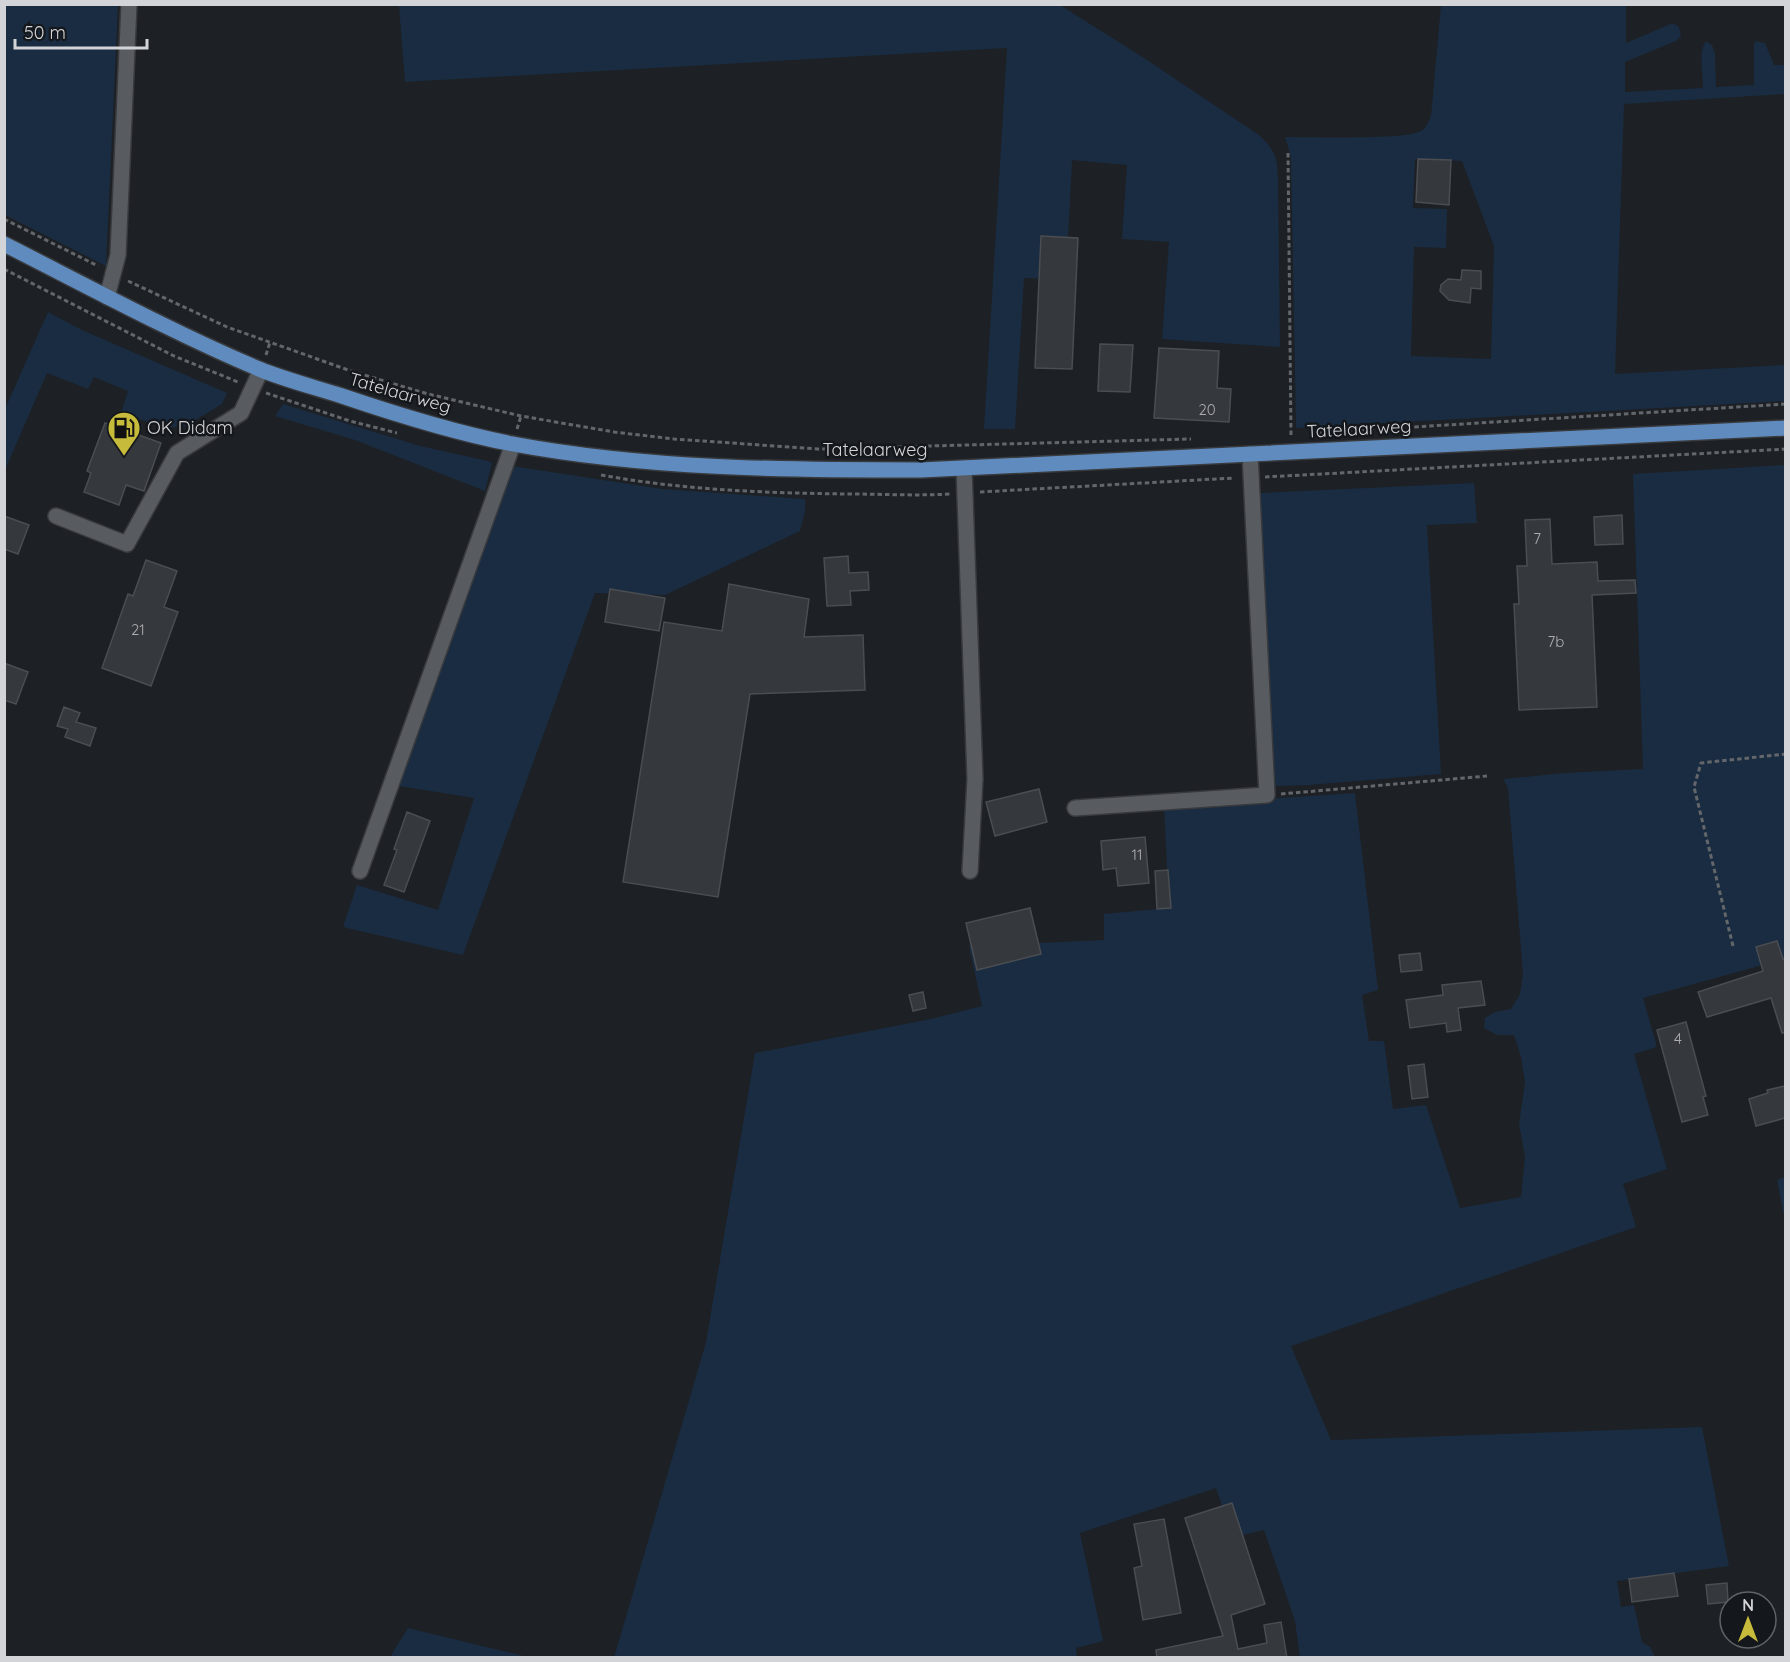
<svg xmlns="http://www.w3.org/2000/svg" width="1790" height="1662" viewBox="0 0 1790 1662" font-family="Quicksand,sans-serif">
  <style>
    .green { fill: #1a2c41; fill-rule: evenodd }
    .building { fill: #35383c; stroke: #4a4d52; stroke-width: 1.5 }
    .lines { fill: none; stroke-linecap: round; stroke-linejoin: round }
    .minor-casing { stroke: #383a3d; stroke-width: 18 }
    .major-casing { stroke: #383a3d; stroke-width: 18 }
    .path { stroke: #63666a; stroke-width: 3; stroke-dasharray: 4.5 3; stroke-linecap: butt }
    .minor { stroke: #585c60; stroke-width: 15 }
    .major { stroke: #5f8bbf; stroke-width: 15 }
    .labels { text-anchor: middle; stroke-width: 5; stroke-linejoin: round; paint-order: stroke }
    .number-label { font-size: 15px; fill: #abadb0 }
    .street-label { font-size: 18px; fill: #d2d4d7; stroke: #14171b }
    .poi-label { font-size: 18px; fill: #d2d4d7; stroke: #14171b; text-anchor: start }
  </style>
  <rect width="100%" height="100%" fill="#1d2024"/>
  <path class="green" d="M 4,5 L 118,5 L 106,266 L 5,215 Z
    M 399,5 L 1060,5 L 1144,58 L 1259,135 C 1276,152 1277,155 1278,178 L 1280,347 L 1162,339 L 1169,242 L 1122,239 L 1127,165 L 1072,160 L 1066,279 L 1024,278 L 1015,429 L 984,429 L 1007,48 L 405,82 Z
    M 1441,5 L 1626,5 L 1626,43 L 1673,23 L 1679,27 L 1681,36 L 1676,41 L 1625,62 L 1625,92 L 1703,88 C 1703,74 1698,52 1706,41 L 1712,45 L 1715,53 L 1716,87 L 1754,85 L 1754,45 L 1755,41 L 1765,43 L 1774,65 L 1785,65 L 1785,94 L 1624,104 L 1615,374 L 1785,365 L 1785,401 L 1296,428 L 1291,157 L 1285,137 C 1308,137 1407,140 1421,131 C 1427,128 1428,122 1431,116 ZM 1415,159 L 1462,161 L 1494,246 L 1491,359 L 1411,356 L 1414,247 L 1446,248 L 1447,209 L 1413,208 Z
    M 48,312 L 82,330 L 227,393 L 222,404 L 186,426 L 166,428 L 121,413 L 128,391 L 94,377 L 88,389 L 47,373 L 5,470 L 5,409 Z
    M 283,404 L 420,446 L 488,461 L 492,463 L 485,491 L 355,440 L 275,416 Z
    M 1785,465 L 1785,959 L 1643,998 L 1657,1047 L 1634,1054 L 1667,1169 L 1623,1184 L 1636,1227 L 1291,1346 L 1331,1440 L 1702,1427 L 1729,1566 L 1617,1581 L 1621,1607 L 1634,1605 L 1642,1642 L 1650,1647 L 1655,1657 L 1300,1657 L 1295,1621 L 1264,1530 L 1233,1537 L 1216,1488 L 1080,1533 L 1103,1641 L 1076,1648 L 1077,1657 L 614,1658 L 706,1342 L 755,1053 L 931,1019 L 982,1006 L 969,946 L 1104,940 L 1104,914 L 1169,908 L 1164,806 L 1355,793 L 1378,990 L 1362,995 L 1369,1041 L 1384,1041 L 1393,1109 L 1426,1105 L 1460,1208 L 1521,1197 L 1525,1157 L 1519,1124 L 1525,1082 L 1521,1057 L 1514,1035 L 1497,1035 L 1484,1028 L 1485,1018 L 1495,1012 L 1511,1009 L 1520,994 L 1523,974 L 1508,788 L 1503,779 L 1564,773 L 1643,769 L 1633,474 Z
    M 512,466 L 662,489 L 805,499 L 805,511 L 800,531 L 665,595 L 595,593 L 463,955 L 343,927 L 357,885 L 438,910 L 474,798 L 393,785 Z
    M 1474,483 L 1477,523 L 1427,525 L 1441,774 L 1309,785 L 1276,786 L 1270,777 L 1260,493 Z
    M 1785,1177 L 1786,1177 L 1785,1221 L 1777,1180 Z
    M 408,1628 L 528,1657 L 390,1657 Z"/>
  <path class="building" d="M 1418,159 L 1451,160 L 1449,205 L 1416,202 Z
    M 1041,236 L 1078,238 L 1072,369 L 1035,368 Z
    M 1462,270 L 1481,271 L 1481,289 L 1471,288 L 1470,303 L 1449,300 L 1440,291 L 1441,285 L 1448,279 L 1461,280 Z
    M 1100,344 L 1133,345 L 1130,392 L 1098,391 Z
    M 1159,348 L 1219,351 L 1217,388 L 1231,389 L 1229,422 L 1154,418 Z
    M 105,423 L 161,443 L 144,491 L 126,485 L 119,505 L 84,492 L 91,473 L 87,471 Z
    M 1622,515 L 1623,544 L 1595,545 L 1594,517 Z
    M 4,516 L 29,525 L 18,554 L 4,549 Z
    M 1550,519 L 1552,564 L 1597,562 L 1598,581 L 1635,580 L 1636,593 L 1592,595 L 1597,707 L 1519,710 L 1514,604 L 1519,604 L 1517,566 L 1527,566 L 1525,520 Z
    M 848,556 L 849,573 L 868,572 L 869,590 L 850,591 L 851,605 L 827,606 L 824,558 Z
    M 146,560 L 177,571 L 164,607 L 178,612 L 151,686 L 102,668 L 128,594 L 133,596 Z
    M 729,584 L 809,599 L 804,637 L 863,635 L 865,690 L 750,694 L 718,897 L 623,882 L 664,622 L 722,631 Z
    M 610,589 L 665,598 L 659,631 L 605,622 Z
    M 4,663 L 28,672 L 16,704 L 4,700 Z
    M 64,707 L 80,713 L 76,722 L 96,728 L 90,746 L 65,737 L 68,729 L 57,726 Z
    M 1039,789 L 1047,822 L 995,836 L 986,802 Z
    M 407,812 L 430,821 L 404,892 L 384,885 L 397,850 L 394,849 Z
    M 1145,837 L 1149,883 L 1118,886 L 1116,868 L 1103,870 L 1101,841 Z
    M 1168,870 L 1171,908 L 1157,909 L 1155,871 Z
    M 1030,908 L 1041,954 L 977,970 L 966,923 Z
    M 1777,941 L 1783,959 L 1785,959 L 1785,1033 L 1782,1033 L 1771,998 L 1707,1017 L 1698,992 L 1763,971 L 1756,947 Z
    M 1420,953 L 1422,970 L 1401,972 L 1399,955 Z
    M 1481,981 L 1485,1005 L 1458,1008 L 1461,1030 L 1447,1032 L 1446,1023 L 1410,1028 L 1406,1000 L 1443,995 L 1442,985 Z
    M 923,992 L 926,1008 L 913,1011 L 909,995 Z
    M 1686,1022 L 1706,1096 L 1703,1097 L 1708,1115 L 1682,1122 L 1657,1030 Z
    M 1424,1064 L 1428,1097 L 1412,1099 L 1408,1066 Z
    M 1785,1086 L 1785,1118 L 1756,1126 L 1749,1099 L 1768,1093 L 1767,1090 Z
    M 1232,1503 L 1265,1604 L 1231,1615 L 1238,1649 L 1267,1643 L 1264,1625 L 1281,1622 L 1287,1658 L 1157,1658 L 1156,1650 L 1223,1636 L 1185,1518 Z
    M 1164,1519 L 1181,1613 L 1143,1620 L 1134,1568 L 1142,1566 L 1134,1524 Z
    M 1674,1573 L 1678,1596 L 1632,1602 L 1629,1579 Z
    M 1727,1583 L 1728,1602 L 1708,1604 L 1706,1585 Z"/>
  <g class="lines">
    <g class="minor-casing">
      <path id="minor" d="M 107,297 L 118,255 L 129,4
        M 964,468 L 975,779 L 970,871
        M 56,516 L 127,544 L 177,453 L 241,413 L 261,370
        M 1075,808 L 1267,795 L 1250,454
        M 360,871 L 513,444"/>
    </g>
    <g class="major-casing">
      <path id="major" d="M 4,244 C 89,287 172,332 259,369 C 286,380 314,387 342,396 C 398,415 455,433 513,444 C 647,469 785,470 921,470 L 1786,428"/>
    </g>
    <path class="path" d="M 1288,153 L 1291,435
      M 4,219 L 98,266
      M 4,269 L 174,356 L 238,382
      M 128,281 L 227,327 L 351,371 L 428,394 L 521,416 L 614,432 L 674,439 L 818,449 L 1191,439
      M 266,355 L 270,342
      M 266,393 L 350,421 L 397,433
      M 517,429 L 521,416
      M 1317,433 L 1786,404
      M 601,475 C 683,490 765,493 848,494 C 882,494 916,496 950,494
      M 1265,477 L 1786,449
      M 980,492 L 1234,478
      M 1281,794 L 1487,776
      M 1733,946 L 1694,787 L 1701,763 L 1786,754"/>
    <use href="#minor" class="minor"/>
    <use href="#major" class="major"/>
  </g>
  <defs>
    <g id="fuel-pin" transform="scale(1.725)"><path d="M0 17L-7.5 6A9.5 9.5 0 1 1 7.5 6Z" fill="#c7bb3c" stroke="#14171b"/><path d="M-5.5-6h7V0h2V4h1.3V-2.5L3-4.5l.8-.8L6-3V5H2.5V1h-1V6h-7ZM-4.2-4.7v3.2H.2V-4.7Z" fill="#111"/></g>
  </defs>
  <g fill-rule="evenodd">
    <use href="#fuel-pin" x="124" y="428"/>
  </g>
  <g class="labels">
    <g class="number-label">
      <text x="1207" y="415">20</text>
      <text x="1537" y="544">7</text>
      <text x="138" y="635">21</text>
      <text x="1556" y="647">7b</text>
      <text x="1137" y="860">11</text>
      <text x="1678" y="1044">4</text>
    </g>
    <g class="street-label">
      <text transform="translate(400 393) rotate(16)" y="6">Tatelaarweg</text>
      <text transform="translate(1359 429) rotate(-3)" y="6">Tatelaarweg</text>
      <text x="875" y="456">Tatelaarweg</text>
    </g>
    <g class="poi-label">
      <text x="147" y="434">OK Didam</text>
    </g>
  </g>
  <rect width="1790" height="1662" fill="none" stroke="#d2d4d7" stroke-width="12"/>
  <g transform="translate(1748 1620)"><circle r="28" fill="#14171b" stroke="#606366" stroke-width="1.5"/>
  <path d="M0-4.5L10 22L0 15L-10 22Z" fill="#c7bb3c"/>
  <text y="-9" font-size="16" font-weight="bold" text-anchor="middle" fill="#d2d4d7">N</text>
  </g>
  <path d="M15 39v9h132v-9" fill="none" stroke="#d2d4d7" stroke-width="3"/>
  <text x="24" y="39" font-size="18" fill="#d2d4d7" stroke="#14171b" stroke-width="4.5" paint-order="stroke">50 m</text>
</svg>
